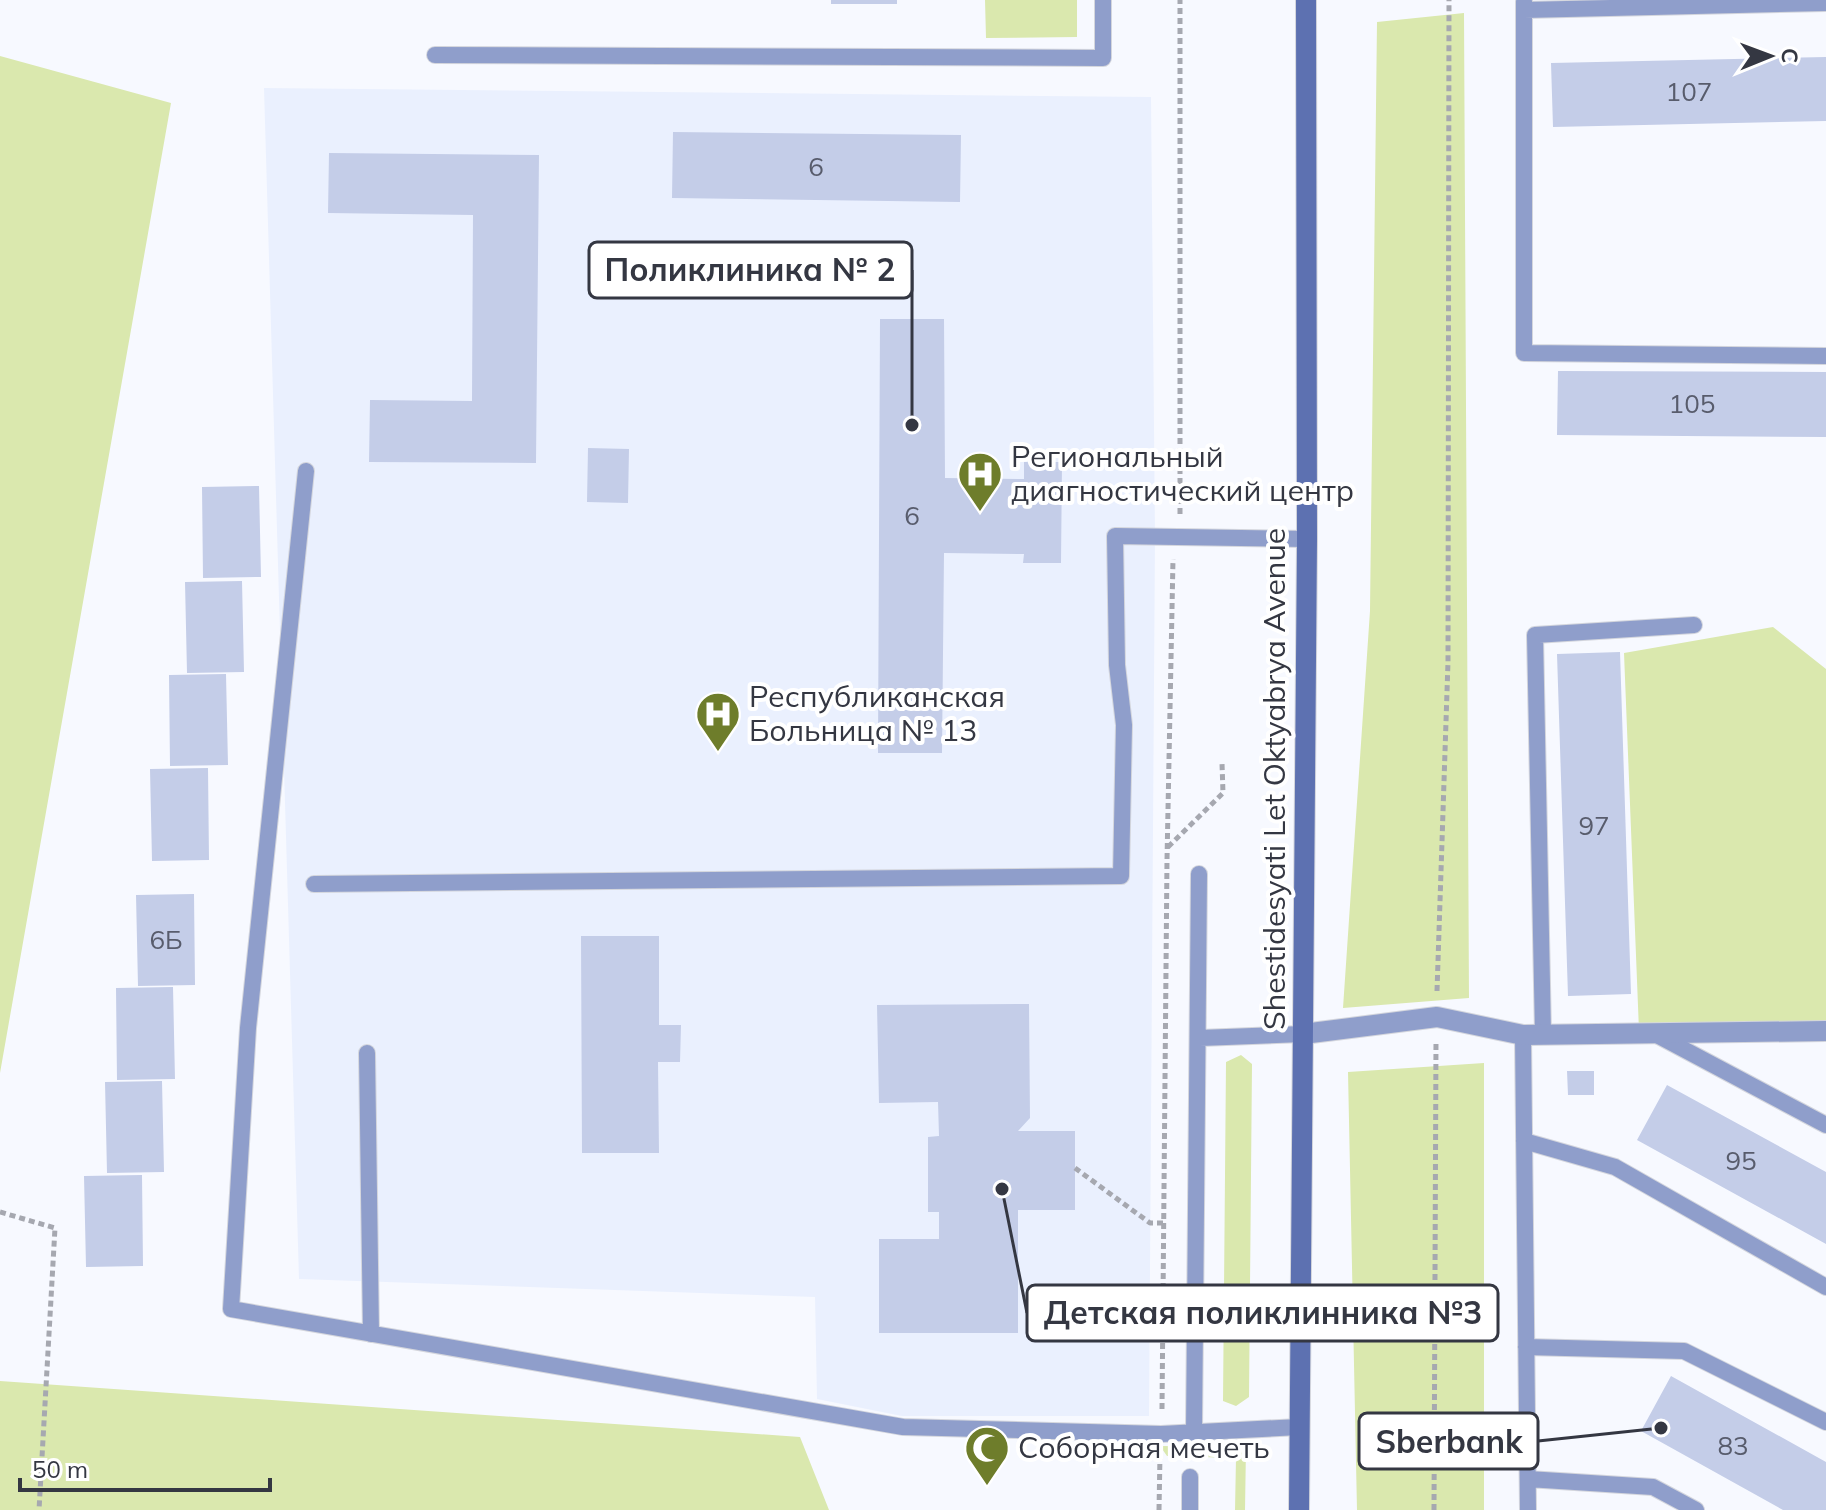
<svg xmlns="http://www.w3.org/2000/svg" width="1826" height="1510" viewBox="0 0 1826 1510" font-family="Mulish,sans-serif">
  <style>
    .built { fill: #eaf0fe }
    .green { fill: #dae8ae }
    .building { fill: #c4cde8 }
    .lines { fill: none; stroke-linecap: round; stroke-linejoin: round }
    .lane-casing { stroke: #d4d6dd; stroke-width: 18 }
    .street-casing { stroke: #d4d6dd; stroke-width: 22 }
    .secondary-casing { stroke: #d4d6dd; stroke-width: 22 }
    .path { stroke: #a6a8b0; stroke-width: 5; stroke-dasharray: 6 4; stroke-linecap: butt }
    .lane { stroke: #8f9ecb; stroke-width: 16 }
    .street { stroke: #8f9ecb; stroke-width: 20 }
    .secondary { stroke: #5d71b1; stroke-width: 20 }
    .labels { text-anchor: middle; stroke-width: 8; stroke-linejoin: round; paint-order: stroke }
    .number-label { font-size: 26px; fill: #585c6c }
    .poi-label { font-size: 30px; fill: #343742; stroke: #fff; text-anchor: start }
    .street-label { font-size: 30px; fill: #343742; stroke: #fff }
    .leader { fill: none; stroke: #343742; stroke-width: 3 }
    .callout-dot { fill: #343742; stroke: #fff; stroke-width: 3 }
    .callout { fill: #fff; stroke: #343742; stroke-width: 3 }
    .callout-label { font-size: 32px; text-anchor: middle; font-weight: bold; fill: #343742 }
  </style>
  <rect width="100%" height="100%" fill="#f7f9ff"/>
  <path class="built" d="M 264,88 L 1151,97 L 1155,537 L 1149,1416 L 902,1416 L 817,1399 L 815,1297 L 299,1279 Z"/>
  <path class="green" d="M 985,0 L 1077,0 L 1077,37 L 986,38 Z
    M 1464,13 L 1469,998 L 1343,1008 L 1370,611 L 1377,22 Z
    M 0,56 L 171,103 L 0,1073 Z
    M 1773,627 L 1826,669 L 1826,1028 L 1639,1031 L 1624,653 Z
    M 1241,1055 L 1252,1064 L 1249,1397 L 1236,1406 L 1223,1401 L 1226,1062 Z
    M 1484,1063 L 1484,1510 L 1357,1510 L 1348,1072 Z
    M 0,1381 L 800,1437 L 829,1510 L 0,1510 Z
    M 1160,1446 L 1246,1447 L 1245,1510 L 1235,1510 L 1236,1458 L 1167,1456 Z"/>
  <path class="building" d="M 831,0 L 897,0 L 897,4 L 831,4 Z
    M 1826,57 L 1826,121 L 1553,127 L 1551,63 Z
    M 673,132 L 961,135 L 960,202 L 672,198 Z
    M 329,153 L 539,155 L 536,463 L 369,462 L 370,400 L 472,401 L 473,215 L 328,213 Z
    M 880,319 L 944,319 L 945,478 L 1024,479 L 1024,462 L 1062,462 L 1061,563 L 1023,563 L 1024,554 L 944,553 L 942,753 L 878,753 Z
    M 1558,371 L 1826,372 L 1826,437 L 1557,435 Z
    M 588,448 L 629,449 L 628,503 L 587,502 Z
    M 259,486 L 261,577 L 203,578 L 202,487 Z
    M 242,581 L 244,672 L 187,673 L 185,582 Z
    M 1620,652 L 1631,994 L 1568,996 L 1557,654 Z
    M 226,674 L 228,765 L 170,766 L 169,675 Z
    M 208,768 L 209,860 L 152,861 L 150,769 Z
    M 194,894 L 195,985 L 138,986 L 136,895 Z
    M 581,936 L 659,936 L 659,1025 L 681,1025 L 680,1062 L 658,1062 L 659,1153 L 582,1153 Z
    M 173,987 L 175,1079 L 117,1080 L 116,988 Z
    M 1029,1004 L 1030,1118 L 1018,1131 L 1075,1131 L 1075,1210 L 1018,1210 L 1018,1333 L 879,1333 L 879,1239 L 939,1239 L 939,1212 L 928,1212 L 928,1137 L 939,1136 L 938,1102 L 879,1103 L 877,1005 Z
    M 1567,1071 L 1594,1071 L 1594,1095 L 1568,1095 Z
    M 162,1081 L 164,1172 L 107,1173 L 105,1082 Z
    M 1667,1085 L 1826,1172 L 1826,1244 L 1637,1140 Z
    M 142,1175 L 143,1266 L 86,1267 L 84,1176 Z
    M 1671,1376 L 1826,1462 L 1826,1510 L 1783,1510 L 1641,1431 Z"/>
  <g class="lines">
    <g class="lane-casing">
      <path id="lane" d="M 1524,2 L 1524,10 L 1826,3
        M 1524,10 L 1524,353 L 1826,356
        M 435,55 L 1103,58 L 1103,0
        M 306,471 L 248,1028 L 231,1309 L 903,1427 L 1161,1434 L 1299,1427
        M 314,884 L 1121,876 L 1124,725 L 1117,665 L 1115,536 L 1307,539
        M 1543,1034 L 1535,635 L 1694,625
        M 1655,1034 L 1826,1125
        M 1523,1035 L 1528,1510
        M 1200,1038 L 1303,1034
        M 367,1053 L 371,1334
        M 1524,1141 L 1615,1167 L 1826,1287
        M 1526,1347 L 1684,1351 L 1826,1422
        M 1194,1433 L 1199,874
        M 1528,1479 L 1653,1487 L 1696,1510
        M 1190,1510 L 1190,1477"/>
    </g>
    <g class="street-casing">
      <path id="street" d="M 1303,1034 L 1437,1017 L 1523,1035 L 1826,1031"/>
    </g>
    <g class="secondary-casing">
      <path id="secondary" d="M 1299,1510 L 1307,539 L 1306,0"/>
    </g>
    <path class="path" d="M 1180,514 L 1180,0
      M 1168,847 L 1223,793 L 1222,763
      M 1437,991 L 1448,662 L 1449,0
      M 1075,1168 L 1150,1223 L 1165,1223
      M 0,1212 L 55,1228 L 39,1510
      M 1162,1409 L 1167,860 L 1173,559
      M 1159,1510 L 1160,1455
      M 1434,1510 L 1436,1041"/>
    <use href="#lane" class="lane"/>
    <use href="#street" class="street"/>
    <use href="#secondary" class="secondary"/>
  </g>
  <defs>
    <g id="hospital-pin" transform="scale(2.3)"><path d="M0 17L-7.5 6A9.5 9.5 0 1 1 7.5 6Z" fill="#6e7d2b" stroke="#fff"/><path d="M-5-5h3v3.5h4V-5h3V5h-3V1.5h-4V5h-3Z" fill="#fff"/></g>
    <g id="mosque-pin" transform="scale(2.3)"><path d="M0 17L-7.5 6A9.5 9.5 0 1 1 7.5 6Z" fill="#6e7d2b" stroke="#fff"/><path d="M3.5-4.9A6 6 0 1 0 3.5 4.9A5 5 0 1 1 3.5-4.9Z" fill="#fff"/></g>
  </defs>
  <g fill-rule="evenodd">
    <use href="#hospital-pin" x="980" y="474"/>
    <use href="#hospital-pin" x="718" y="714"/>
    <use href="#mosque-pin" x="987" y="1448"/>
  </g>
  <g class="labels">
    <g class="number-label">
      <text x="1689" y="101">107</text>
      <text x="816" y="176">6</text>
      <text x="1692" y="413">105</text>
      <text x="912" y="525">6</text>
      <text x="1594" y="835">97</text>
      <text x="166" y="949">6Б</text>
      <text x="1741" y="1170">95</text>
      <text x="1733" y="1455">83</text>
    </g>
    <g class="poi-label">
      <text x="1011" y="467">Региональный<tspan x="1011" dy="34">диагностический центр</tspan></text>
      <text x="749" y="707">Республиканская<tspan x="749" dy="34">Больница № 13</tspan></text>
      <text x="1018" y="1458">Соборная мечеть</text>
    </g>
    <g class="street-label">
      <text transform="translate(1275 779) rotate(-90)" y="10">Shestidesyati Let Oktyabrya Avenue</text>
    </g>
  </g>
  <path class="leader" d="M912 425L912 270M1002 1189L1027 1313M1661 1428L1538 1441"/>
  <g class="callout-dot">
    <circle cx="912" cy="425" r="8"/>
    <circle cx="1002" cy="1189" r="8"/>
    <circle cx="1661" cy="1428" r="8"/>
  </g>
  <g class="callout">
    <rect x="589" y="242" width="323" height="56" rx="8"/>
    <rect x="1027" y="1285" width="471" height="56" rx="8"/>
    <rect x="1359" y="1413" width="179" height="56" rx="8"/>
  </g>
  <g class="callout-label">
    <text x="750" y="281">Поликлиника № 2</text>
    <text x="1263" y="1324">Детская поликлинника №3</text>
    <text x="1449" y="1453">Sberbank</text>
  </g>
  <g transform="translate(1770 56) rotate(89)" stroke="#ffffff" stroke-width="6" paint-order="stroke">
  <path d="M0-6L14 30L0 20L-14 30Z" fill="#343742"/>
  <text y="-12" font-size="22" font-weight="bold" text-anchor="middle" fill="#343742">С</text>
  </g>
  <path d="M20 1478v12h250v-12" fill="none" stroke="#343742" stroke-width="4"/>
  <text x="32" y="1478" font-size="24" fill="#343742" stroke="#ffffff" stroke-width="6" paint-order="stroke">50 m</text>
</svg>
